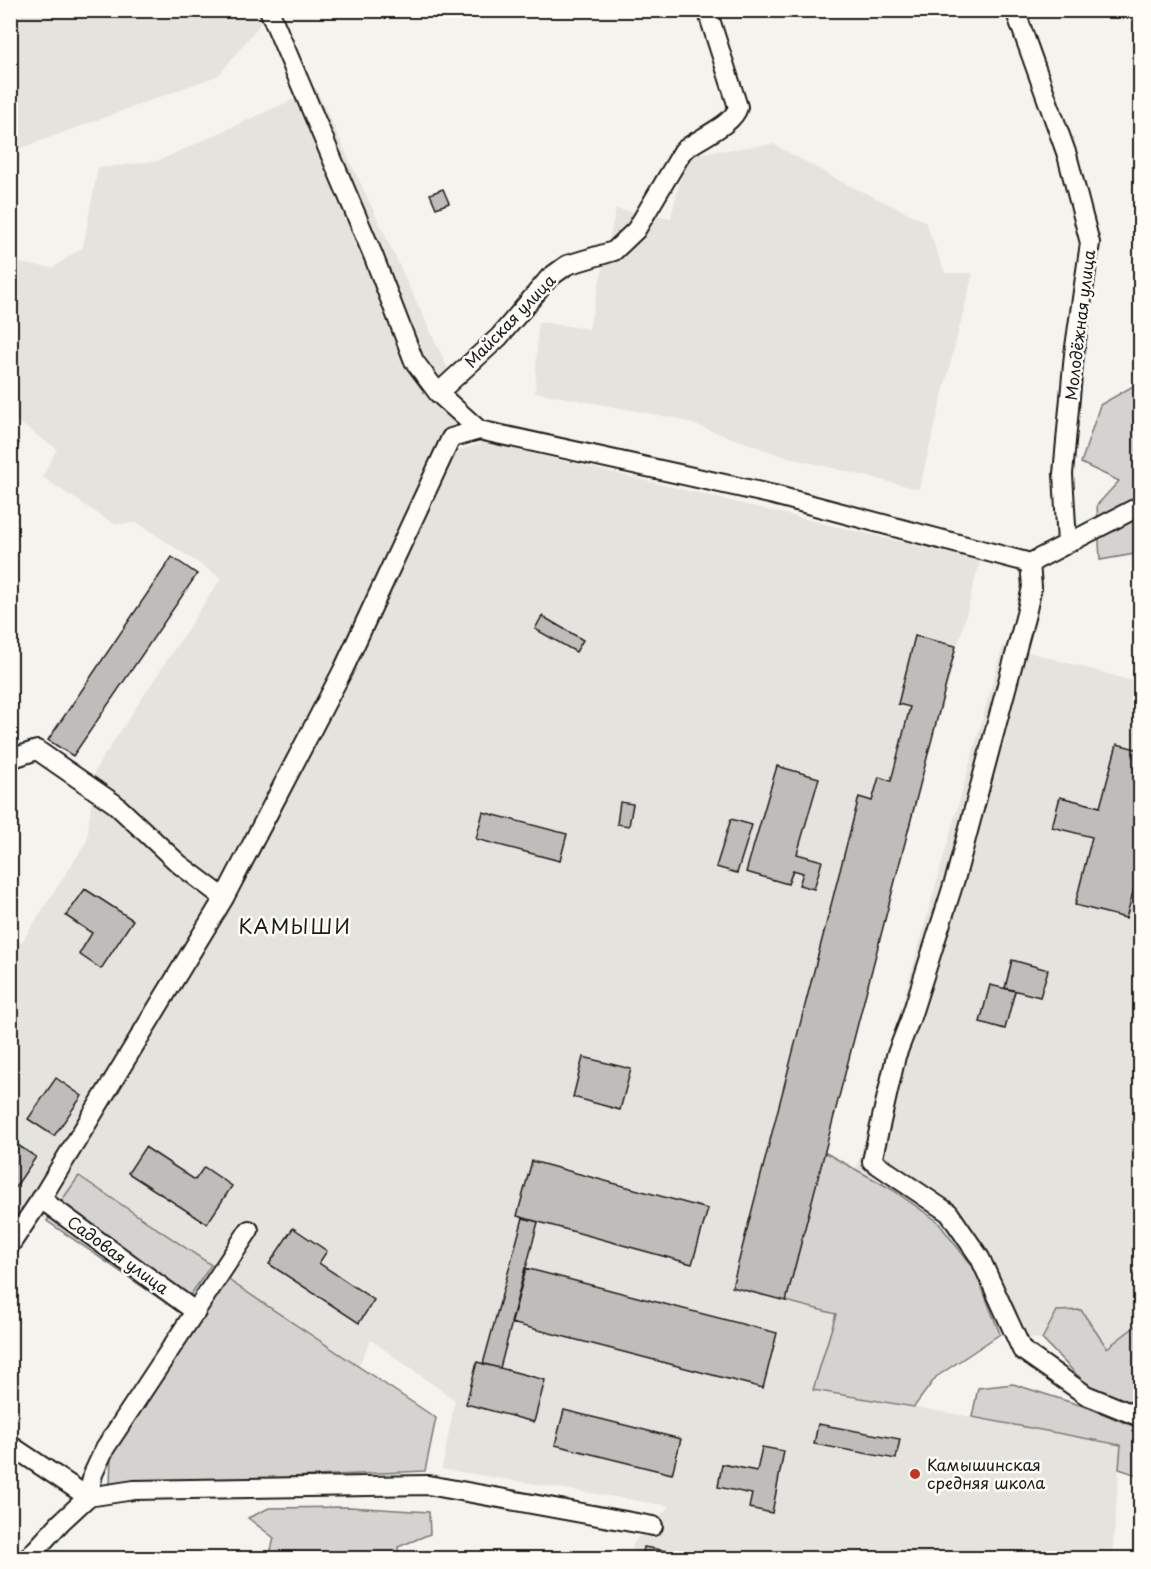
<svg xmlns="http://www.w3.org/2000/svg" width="1151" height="1569" viewBox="0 0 1151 1569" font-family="'Playpen Sans',sans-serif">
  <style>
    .built { fill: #e4e3de }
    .green { fill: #d4d3cf; stroke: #787876; stroke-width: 1.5 }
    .building { fill: #bebdba; stroke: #1c1c1c; stroke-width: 1.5 }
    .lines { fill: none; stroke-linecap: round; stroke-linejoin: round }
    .minor-casing { stroke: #1c1c1c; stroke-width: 22 }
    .minor { stroke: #fdfcf7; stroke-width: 18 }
    .poi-dot { fill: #c8321e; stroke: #fdfcf7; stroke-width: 2 }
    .labels { text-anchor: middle; stroke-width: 5; stroke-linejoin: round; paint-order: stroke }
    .street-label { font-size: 16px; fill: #1c1c1c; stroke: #fdfcf7 }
    .poi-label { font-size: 16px; fill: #1c1c1c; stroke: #fdfcf7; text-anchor: start }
    .quarter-label { font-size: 20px; letter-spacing: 1.5px; fill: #1c1c1c; stroke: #fdfcf7 }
  </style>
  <rect width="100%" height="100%" fill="#f4f3ee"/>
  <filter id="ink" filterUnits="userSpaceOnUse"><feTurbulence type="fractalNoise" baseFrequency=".0167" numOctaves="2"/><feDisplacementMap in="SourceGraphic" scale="12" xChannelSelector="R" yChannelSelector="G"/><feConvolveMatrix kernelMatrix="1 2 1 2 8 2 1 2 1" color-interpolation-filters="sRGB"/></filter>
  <g filter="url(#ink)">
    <path class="built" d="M 10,11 L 254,11 L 260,24 L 219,75 L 16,150 L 10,135 Z
      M 316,89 L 458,390 L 457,451 L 485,442 L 980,561 L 786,1300 L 836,1314 L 814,1390 L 972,1417 L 1121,1445 L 1112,1558 L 630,1558 L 634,1542 L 670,1506 L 442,1469 L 455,1400 L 371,1340 L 358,1367 L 227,1279 L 211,1265 L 79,1176 L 47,1221 L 23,1206 L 11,1222 L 11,938 L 21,943 L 87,841 L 95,770 L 221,578 L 138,523 L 114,524 L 42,477 L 57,449 L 11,417 L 11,262 L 53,268 L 83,247 L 98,168 L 158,161 Z
      M 773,144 L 846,184 L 925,221 L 945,273 L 973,273 L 919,489 L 783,456 L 679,419 L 535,392 L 538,322 L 589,329 L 616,209 L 671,218 L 686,155 Z
      M 1003,645 L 1140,683 L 1140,1326 L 1137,1325 L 1107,1348 L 1081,1310 L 1057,1311 L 1042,1339 L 1000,1334 L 975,1270 L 856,1170 Z"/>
    <path class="green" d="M 1140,382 L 1140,553 L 1100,560 L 1097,505 L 1119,481 L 1081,463 L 1100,405 Z
      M 824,1152 L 893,1190 L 937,1221 L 975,1270 L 1000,1334 L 936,1377 L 914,1407 L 813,1390 L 836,1314 L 786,1301 Z
      M 79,1176 L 211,1265 L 179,1312 L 47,1221 Z
      M 227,1279 L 436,1418 L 425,1471 L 110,1485 L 111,1455 Z
      M 1081,1310 L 1107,1348 L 1137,1325 L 1140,1326 L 1140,1408 L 1088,1386 L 1042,1339 L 1057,1311 Z
      M 1013,1384 L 1089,1408 L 1140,1429 L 1140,1476 L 1119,1469 L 1121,1445 L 972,1417 L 978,1388 Z
      M 349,1507 L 429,1512 L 430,1534 L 398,1547 L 399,1558 L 269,1558 L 274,1538 L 248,1518 L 269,1508 Z"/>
    <path class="building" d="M 443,189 L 449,203 L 436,208 L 430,194 Z
      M 10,438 L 19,443 L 10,456 Z
      M 172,557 L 197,574 L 73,756 L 48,740 Z
      M 542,616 L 583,640 L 576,652 L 535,629 Z
      M 915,636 L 956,646 L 786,1301 L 732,1287 L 859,797 L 872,801 L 879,777 L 891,781 L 910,707 L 898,704 Z
      M 10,713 L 17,717 L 10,727 Z
      M 1117,744 L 1140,750 L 1140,867 L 1126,918 L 1075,905 L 1092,837 L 1052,827 L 1060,797 L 1100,807 Z
      M 777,766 L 819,778 L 797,854 L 822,861 L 814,889 L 799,885 L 803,873 L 793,870 L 788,884 L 746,872 Z
      M 620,802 L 633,804 L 629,826 L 617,824 Z
      M 483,812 L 567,834 L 560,861 L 476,839 Z
      M 731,819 L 752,825 L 737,873 L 716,867 Z
      M 85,889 L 133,920 L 101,969 L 79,954 L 92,933 L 66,916 Z
      M 1012,960 L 1048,970 L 1040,997 L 1005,988 Z
      M 990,985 L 1015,991 L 1005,1029 L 980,1022 Z
      M 583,1057 L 631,1069 L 620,1110 L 573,1097 Z
      M 56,1078 L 82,1096 L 54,1136 L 28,1119 Z
      M 10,1140 L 36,1157 L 10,1195 Z
      M 145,1147 L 195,1180 L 204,1167 L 232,1186 L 207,1224 L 128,1173 Z
      M 532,1161 L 708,1209 L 692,1264 L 517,1216 Z
      M 523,1218 L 538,1222 L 500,1368 L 483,1364 Z
      M 293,1228 L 327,1251 L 319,1263 L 374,1300 L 359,1323 L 269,1264 Z
      M 525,1268 L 777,1333 L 763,1388 L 511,1323 Z
      M 477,1362 L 545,1380 L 534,1422 L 466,1404 Z
      M 564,1410 L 681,1439 L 672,1474 L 555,1445 Z
      M 818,1424 L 900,1439 L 896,1459 L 814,1444 Z
      M 762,1447 L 784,1451 L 772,1513 L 749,1508 L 752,1494 L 718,1487 L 722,1464 L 757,1471 Z
      M 644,1547 L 707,1558 L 642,1558 Z"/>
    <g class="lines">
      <g class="minor-casing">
        <path id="minor" d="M 269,10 L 373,255 L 414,361 L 438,393 L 479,430
          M 1015,10 L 1067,155 L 1090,243 L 1074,354 L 1063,474 L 1067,543
          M 438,393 L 499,337 L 549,278 L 567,265 L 614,251 L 636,230 L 683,151 C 697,138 733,126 738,107 L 707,10
          M 1030,563 L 1032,587 L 1026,614 L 956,876 L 910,1020 L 896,1056 L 872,1161 L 949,1213 L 980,1258 L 1022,1350 L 1086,1395 L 1140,1417
          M 10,759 L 37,750 L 115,804 L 179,864 L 224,898
          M 41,1199 L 196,1312
          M 10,1245 L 41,1199 L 224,898 L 344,668 L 451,438 L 479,430 L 774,495 L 1030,563 L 1140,506
          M 10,1445 L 88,1497 L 93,1474 L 105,1448 L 249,1230
          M 28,1558 L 61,1522 L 88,1497 L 134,1490 L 428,1485 L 653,1526"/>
      </g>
      <use href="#minor" class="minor"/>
    </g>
  </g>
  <circle class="poi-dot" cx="915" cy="1474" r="6"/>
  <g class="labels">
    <g class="street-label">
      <text transform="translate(510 321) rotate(-46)" y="6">Майская улица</text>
      <text transform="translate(1080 325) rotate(-83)" y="6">Молодёжная улица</text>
      <text transform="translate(118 1255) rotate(36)" y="6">Садовая улица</text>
    </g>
    <g class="poi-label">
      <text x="927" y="1471">Камышинская<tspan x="927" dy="18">средняя школа</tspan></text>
    </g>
    <g class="quarter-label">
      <text x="295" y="934">КАМЫШИ</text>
    </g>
  </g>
  <rect width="1151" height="1569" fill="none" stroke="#fdfcf7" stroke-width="36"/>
  <rect x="18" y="18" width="1115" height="1533" fill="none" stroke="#1c1c1c" stroke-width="2" filter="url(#ink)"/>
</svg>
